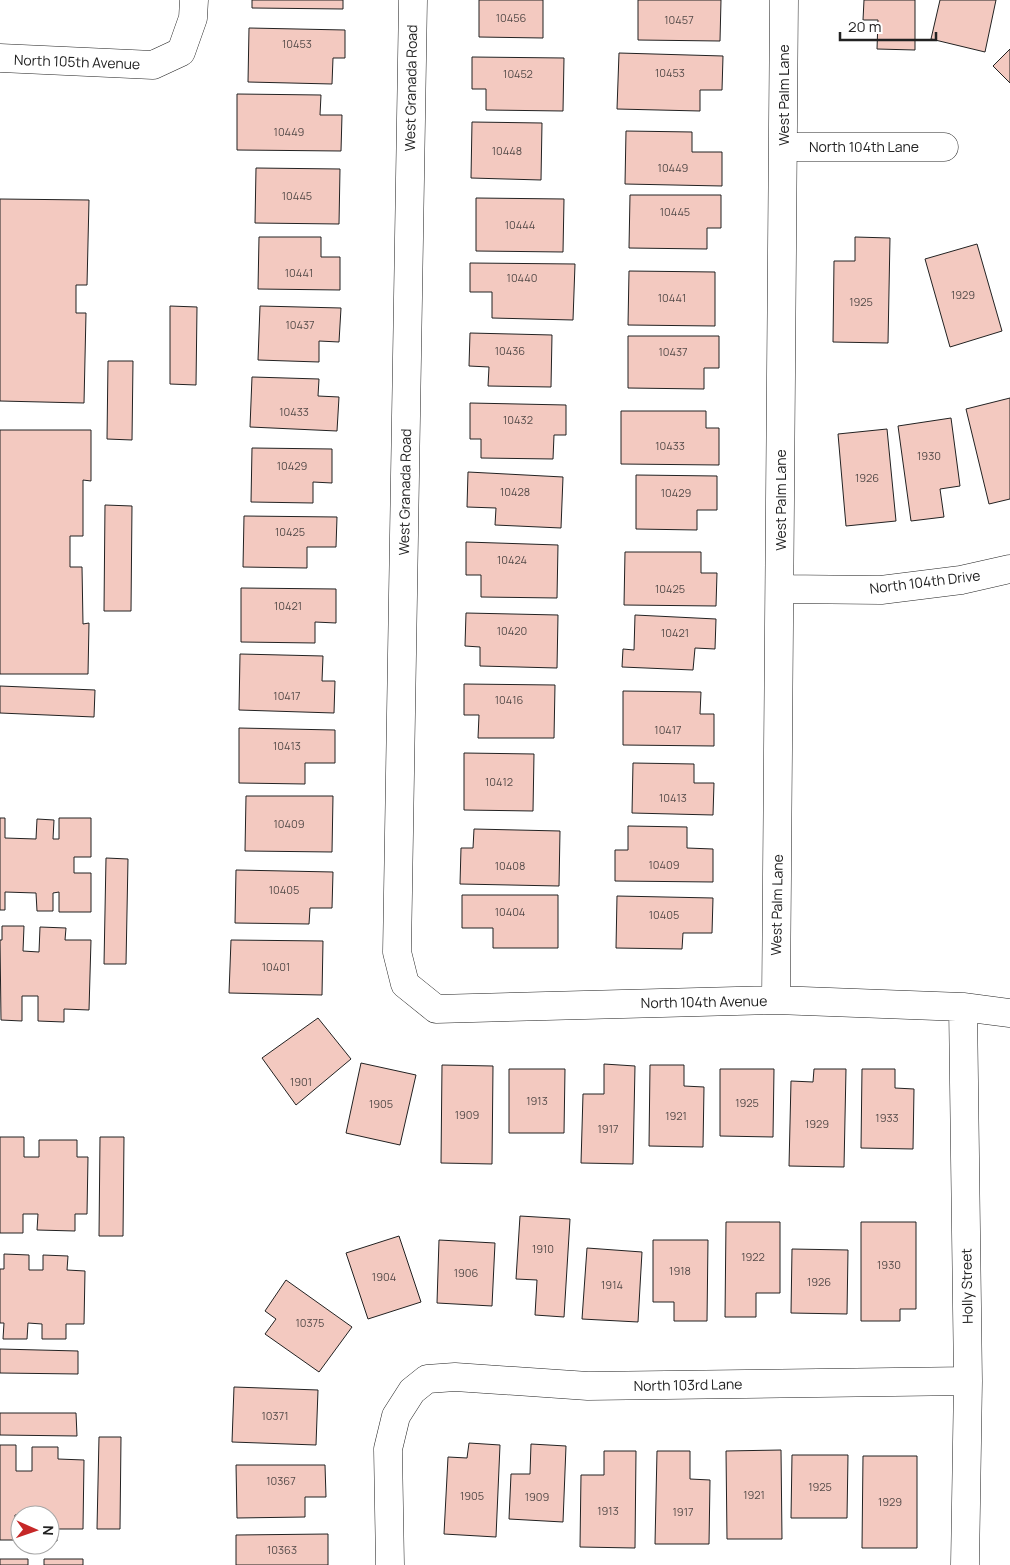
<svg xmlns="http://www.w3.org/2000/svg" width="1010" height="1565" viewBox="0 0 1010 1565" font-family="Manrope,sans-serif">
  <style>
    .building { fill: #f3c9c0; stroke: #222 }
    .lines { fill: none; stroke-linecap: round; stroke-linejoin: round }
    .minor-casing { stroke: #222; stroke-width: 29 }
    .minor { stroke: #fff; stroke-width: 28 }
    .labels { text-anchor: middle; stroke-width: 4; stroke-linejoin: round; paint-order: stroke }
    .number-label { font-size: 11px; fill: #564c4a }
    .street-label { font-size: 14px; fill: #222; stroke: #fff }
  </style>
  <rect width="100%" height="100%" fill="#fff"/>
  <path class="building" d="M 252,0 L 343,0 L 343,9 L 252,8 Z
    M 479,0 L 543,0 L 543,38 L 479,37 Z
    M 638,0 L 721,0 L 720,41 L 638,40 Z
    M 864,0 L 915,0 L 915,50 L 877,49 L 878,20 L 863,20 Z
    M 940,0 L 996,0 L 985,52 L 931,39 Z
    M 249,28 L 345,30 L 345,58 L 333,58 L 332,84 L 248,82 Z
    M 1010,49 L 1010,83 L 993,66 Z
    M 619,53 L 723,56 L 722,90 L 700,90 L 700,111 L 617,109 Z
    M 472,57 L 564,58 L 563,111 L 486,110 L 486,89 L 472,89 Z
    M 237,94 L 321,95 L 320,115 L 342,115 L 341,151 L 237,150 Z
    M 472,122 L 542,123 L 541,180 L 471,178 Z
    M 626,131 L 692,132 L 692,152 L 722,152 L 722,186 L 625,184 Z
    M 256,168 L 340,169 L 339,224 L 255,223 Z
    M 630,195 L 721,195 L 721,228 L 707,228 L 707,249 L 629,248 Z
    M 476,198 L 564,199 L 563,252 L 476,251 Z
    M 0,199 L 89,200 L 87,285 L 76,285 L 76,313 L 86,313 L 84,403 L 0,401 Z
    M 259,237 L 321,237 L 321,257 L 340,257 L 340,290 L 258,289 Z
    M 855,237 L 890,238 L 888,343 L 833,342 L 834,261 L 855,261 Z
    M 977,244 L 1002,331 L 950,347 L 925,259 Z
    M 470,263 L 575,264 L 573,320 L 492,318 L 492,292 L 470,292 Z
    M 629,271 L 715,272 L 715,326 L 628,325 Z
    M 170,306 L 197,307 L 196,385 L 170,384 Z
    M 260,306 L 341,308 L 339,342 L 319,341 L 319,362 L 258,360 Z
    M 470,333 L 552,335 L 551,387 L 488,386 L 489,367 L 469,366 Z
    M 628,336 L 719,336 L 719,368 L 704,368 L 704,389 L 628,388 Z
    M 108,361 L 133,361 L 132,440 L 107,439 Z
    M 252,377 L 319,379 L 318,396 L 339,397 L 337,431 L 250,427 Z
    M 1010,398 L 1010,499 L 989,504 L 966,409 Z
    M 470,403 L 566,405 L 566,435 L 554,435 L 553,459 L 481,458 L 481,439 L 470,439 Z
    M 621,411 L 706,411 L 706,428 L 719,428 L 719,465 L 621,464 Z
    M 951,418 L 960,486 L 940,489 L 944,517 L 911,521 L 898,426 Z
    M 887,429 L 896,521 L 846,526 L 838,434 Z
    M 0,430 L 91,430 L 91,481 L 83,480 L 83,536 L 70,536 L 70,567 L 82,567 L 83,624 L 89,623 L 88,674 L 0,674 Z
    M 252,448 L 332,449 L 332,483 L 313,482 L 313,503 L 251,502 Z
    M 468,472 L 563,477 L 561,528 L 495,525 L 496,508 L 467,507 Z
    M 636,475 L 717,476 L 717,510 L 697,510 L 697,530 L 636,529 Z
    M 105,505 L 132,506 L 131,611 L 104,611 Z
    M 244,516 L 337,517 L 336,547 L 307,547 L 307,568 L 243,567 Z
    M 466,542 L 558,545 L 557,598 L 481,597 L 481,575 L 466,575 Z
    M 625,552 L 701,552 L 701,573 L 717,573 L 716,606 L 624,605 Z
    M 241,588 L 336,589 L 336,623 L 315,622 L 315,643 L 241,642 Z
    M 466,613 L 558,615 L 557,668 L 480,666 L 480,647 L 465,646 Z
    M 635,615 L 716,619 L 715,649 L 695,648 L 693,670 L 622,667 L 623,649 L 634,650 Z
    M 240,654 L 323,656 L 322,681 L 335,681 L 334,713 L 239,710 Z
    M 464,684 L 555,685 L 554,738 L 478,738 L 479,715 L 464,715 Z
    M 0,686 L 95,690 L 94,717 L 0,713 Z
    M 623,691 L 701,692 L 700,714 L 714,714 L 714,746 L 623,745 Z
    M 239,728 L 335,730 L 335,763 L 305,763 L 305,784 L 239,783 Z
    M 464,753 L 534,754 L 533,811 L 464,810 Z
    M 633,763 L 694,764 L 694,783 L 714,783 L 713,815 L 632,813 Z
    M 246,796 L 333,796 L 332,852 L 245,851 Z
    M 0,818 L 5,818 L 5,838 L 36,839 L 37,819 L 54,820 L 53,839 L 59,839 L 59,818 L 91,818 L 91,857 L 74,857 L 74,873 L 91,873 L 91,912 L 59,912 L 59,892 L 53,893 L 53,911 L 37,911 L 36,893 L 5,892 L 5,910 L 0,910 Z
    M 628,826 L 687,827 L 687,848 L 713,849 L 713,882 L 615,881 L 615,850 L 628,850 Z
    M 474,829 L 560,831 L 559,886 L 460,884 L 461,848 L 473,848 Z
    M 106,858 L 128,859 L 126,964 L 104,964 Z
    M 236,870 L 333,872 L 332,908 L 310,908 L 309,924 L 235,923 Z
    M 462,895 L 558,895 L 558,948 L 493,948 L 493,928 L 462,928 Z
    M 617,896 L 713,898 L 712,933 L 683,933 L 682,949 L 616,948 Z
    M 2,926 L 24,926 L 23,951 L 39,952 L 40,927 L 66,928 L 65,940 L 91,940 L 89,1010 L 64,1009 L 64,1022 L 38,1021 L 38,996 L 22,996 L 22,1021 L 1,1020 L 0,940 L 2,940 Z
    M 231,940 L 323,941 L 322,995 L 229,993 Z
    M 318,1018 L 351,1059 L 296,1105 L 262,1058 Z
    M 361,1063 L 416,1075 L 400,1145 L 346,1133 Z
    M 604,1064 L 635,1066 L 633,1164 L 581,1163 L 583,1094 L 604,1094 Z
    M 442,1065 L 493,1066 L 492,1164 L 441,1163 Z
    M 650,1065 L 684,1065 L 684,1086 L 704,1087 L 703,1147 L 649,1146 Z
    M 509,1069 L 565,1069 L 564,1133 L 509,1133 Z
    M 720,1069 L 774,1069 L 773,1137 L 720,1136 Z
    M 814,1069 L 846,1069 L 844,1167 L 789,1166 L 791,1081 L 813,1082 Z
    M 862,1069 L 895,1069 L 895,1088 L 914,1089 L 913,1149 L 861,1148 Z
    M 0,1137 L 24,1137 L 24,1157 L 39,1157 L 39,1140 L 77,1140 L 77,1157 L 88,1157 L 87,1214 L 75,1214 L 75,1231 L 37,1230 L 38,1214 L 23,1214 L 23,1233 L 0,1233 Z
    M 100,1137 L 124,1137 L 123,1236 L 99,1236 Z
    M 520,1216 L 570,1219 L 564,1317 L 535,1315 L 537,1280 L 516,1279 Z
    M 726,1222 L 780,1222 L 780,1293 L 756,1293 L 756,1317 L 725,1317 Z
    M 861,1222 L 916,1222 L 916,1309 L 900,1309 L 900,1321 L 861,1321 Z
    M 399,1236 L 421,1302 L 368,1319 L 346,1253 Z
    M 439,1240 L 495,1243 L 492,1306 L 437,1303 Z
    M 653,1240 L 708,1240 L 707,1321 L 674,1321 L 674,1302 L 653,1302 Z
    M 587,1248 L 642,1252 L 638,1322 L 582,1319 Z
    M 792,1249 L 848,1250 L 847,1314 L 791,1313 Z
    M 4,1254 L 29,1255 L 29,1270 L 43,1270 L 43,1255 L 68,1256 L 67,1270 L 85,1271 L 84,1324 L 66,1324 L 66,1339 L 42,1339 L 42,1324 L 28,1323 L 27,1339 L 3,1339 L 4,1323 L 0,1323 L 0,1269 L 4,1269 Z
    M 286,1280 L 352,1327 L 319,1372 L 265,1334 L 276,1319 L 265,1311 Z
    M 0,1349 L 78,1351 L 78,1374 L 0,1373 Z
    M 234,1387 L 318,1390 L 316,1445 L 232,1442 Z
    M 0,1413 L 76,1413 L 77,1436 L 0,1435 Z
    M 99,1437 L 121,1437 L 120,1529 L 97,1529 Z
    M 469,1443 L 500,1445 L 496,1537 L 444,1534 L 448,1457 L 467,1458 Z
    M 531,1444 L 566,1446 L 563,1522 L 509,1519 L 511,1474 L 530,1474 Z
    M 0,1445 L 16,1445 L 16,1471 L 32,1471 L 32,1447 L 58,1447 L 58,1459 L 84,1460 L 83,1529 L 56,1529 L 57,1541 L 50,1541 L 50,1515 L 15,1515 L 15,1540 L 0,1540 Z
    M 781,1450 L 782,1539 L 727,1539 L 726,1451 Z
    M 604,1451 L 636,1451 L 635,1548 L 580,1547 L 581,1475 L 604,1475 Z
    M 657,1451 L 690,1451 L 690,1479 L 710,1480 L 709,1544 L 655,1544 Z
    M 792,1455 L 848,1455 L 847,1518 L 791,1518 Z
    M 863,1456 L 917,1456 L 917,1548 L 862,1548 Z
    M 236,1465 L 325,1465 L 326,1497 L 305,1497 L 305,1517 L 237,1518 Z
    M 328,1534 L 328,1565 L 236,1565 L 236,1535 Z
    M 0,1559 L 28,1559 L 28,1565 L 0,1565 Z
    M 44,1559 L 83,1559 L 83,1565 L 44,1565 Z"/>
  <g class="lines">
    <g class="minor-casing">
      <path id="minor" d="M 413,0 L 397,952 L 405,984 L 436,1009 L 776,1000 L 963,1007 L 1010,1013
        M 0,58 L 153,65 L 181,52 L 193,18 L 194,0
        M 784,147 L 944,147
        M 780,589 L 881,590 L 961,580 L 1010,569
        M 776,1000 L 784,0
        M 963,1007 L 968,1381 L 965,1565
        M 390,1565 L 388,1449 L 396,1416 L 412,1391 L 427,1379 L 455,1377 L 588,1386 L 968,1381"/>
    </g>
    <use href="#minor" class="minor"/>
  </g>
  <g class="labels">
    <g class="number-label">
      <text x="511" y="22">10456</text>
      <text x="679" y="24">10457</text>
      <text x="297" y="48">10453</text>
      <text x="670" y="77">10453</text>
      <text x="518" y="78">10452</text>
      <text x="289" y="136">10449</text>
      <text x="507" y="155">10448</text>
      <text x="673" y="172">10449</text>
      <text x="297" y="200">10445</text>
      <text x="675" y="216">10445</text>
      <text x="520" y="229">10444</text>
      <text x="299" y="277">10441</text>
      <text x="522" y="282">10440</text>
      <text x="963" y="299">1929</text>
      <text x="672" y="302">10441</text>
      <text x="861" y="306">1925</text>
      <text x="300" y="329">10437</text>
      <text x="510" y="355">10436</text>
      <text x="673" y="356">10437</text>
      <text x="294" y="416">10433</text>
      <text x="518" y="424">10432</text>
      <text x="670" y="450">10433</text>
      <text x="929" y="460">1930</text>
      <text x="292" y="470">10429</text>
      <text x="867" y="482">1926</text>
      <text x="515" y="496">10428</text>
      <text x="676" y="497">10429</text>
      <text x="290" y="536">10425</text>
      <text x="512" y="564">10424</text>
      <text x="670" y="593">10425</text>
      <text x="288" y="610">10421</text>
      <text x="512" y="635">10420</text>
      <text x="675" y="637">10421</text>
      <text x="287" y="700">10417</text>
      <text x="509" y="704">10416</text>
      <text x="668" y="734">10417</text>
      <text x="287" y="750">10413</text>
      <text x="499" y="786">10412</text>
      <text x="673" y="802">10413</text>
      <text x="289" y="828">10409</text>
      <text x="664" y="869">10409</text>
      <text x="510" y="870">10408</text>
      <text x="284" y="894">10405</text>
      <text x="510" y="916">10404</text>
      <text x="664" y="919">10405</text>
      <text x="276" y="971">10401</text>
      <text x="301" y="1086">1901</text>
      <text x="537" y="1105">1913</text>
      <text x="747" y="1107">1925</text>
      <text x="381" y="1108">1905</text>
      <text x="467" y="1119">1909</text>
      <text x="676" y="1120">1921</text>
      <text x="887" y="1122">1933</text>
      <text x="817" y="1128">1929</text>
      <text x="608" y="1133">1917</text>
      <text x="543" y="1253">1910</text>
      <text x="753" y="1261">1922</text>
      <text x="889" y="1269">1930</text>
      <text x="680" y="1275">1918</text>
      <text x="466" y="1277">1906</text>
      <text x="384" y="1281">1904</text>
      <text x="819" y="1286">1926</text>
      <text x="612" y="1289">1914</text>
      <text x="310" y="1327">10375</text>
      <text x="275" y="1420">10371</text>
      <text x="281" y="1485">10367</text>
      <text x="820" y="1491">1925</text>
      <text x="754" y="1499">1921</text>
      <text x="472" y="1500">1905</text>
      <text x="537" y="1501">1909</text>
      <text x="890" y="1506">1929</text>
      <text x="608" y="1515">1913</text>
      <text x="683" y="1516">1917</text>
      <text x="282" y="1554">10363</text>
    </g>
    <g class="street-label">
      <text transform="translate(77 62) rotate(2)" y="5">North 105th Avenue</text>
      <text transform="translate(411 88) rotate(-89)" y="5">West Granada Road</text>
      <text transform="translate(784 95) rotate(-90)" y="5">West Palm Lane</text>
      <text x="864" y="152">North 104th Lane</text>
      <text transform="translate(405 492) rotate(-89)" y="5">West Granada Road</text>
      <text transform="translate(781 500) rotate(-90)" y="5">West Palm Lane</text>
      <text transform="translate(925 582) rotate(-7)" y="5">North 104th Drive</text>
      <text transform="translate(777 905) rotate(-89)" y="5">West Palm Lane</text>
      <text transform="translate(704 1002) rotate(-1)" y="5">North 104th Avenue</text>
      <text transform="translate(967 1286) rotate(-91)" y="5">Holly Street</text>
      <text transform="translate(688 1385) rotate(-1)" y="5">North 103rd Lane</text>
    </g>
  </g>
  <g transform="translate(35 1530) rotate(92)"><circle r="24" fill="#ffffff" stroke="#a7a7a7"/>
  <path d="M0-4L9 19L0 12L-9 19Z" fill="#c62828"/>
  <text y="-8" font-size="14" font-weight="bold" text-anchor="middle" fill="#222222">N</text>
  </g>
  <path d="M840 32v8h96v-8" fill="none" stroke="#222222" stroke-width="2.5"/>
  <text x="848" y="32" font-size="15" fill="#222222" stroke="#ffffff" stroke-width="4" paint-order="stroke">20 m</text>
</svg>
